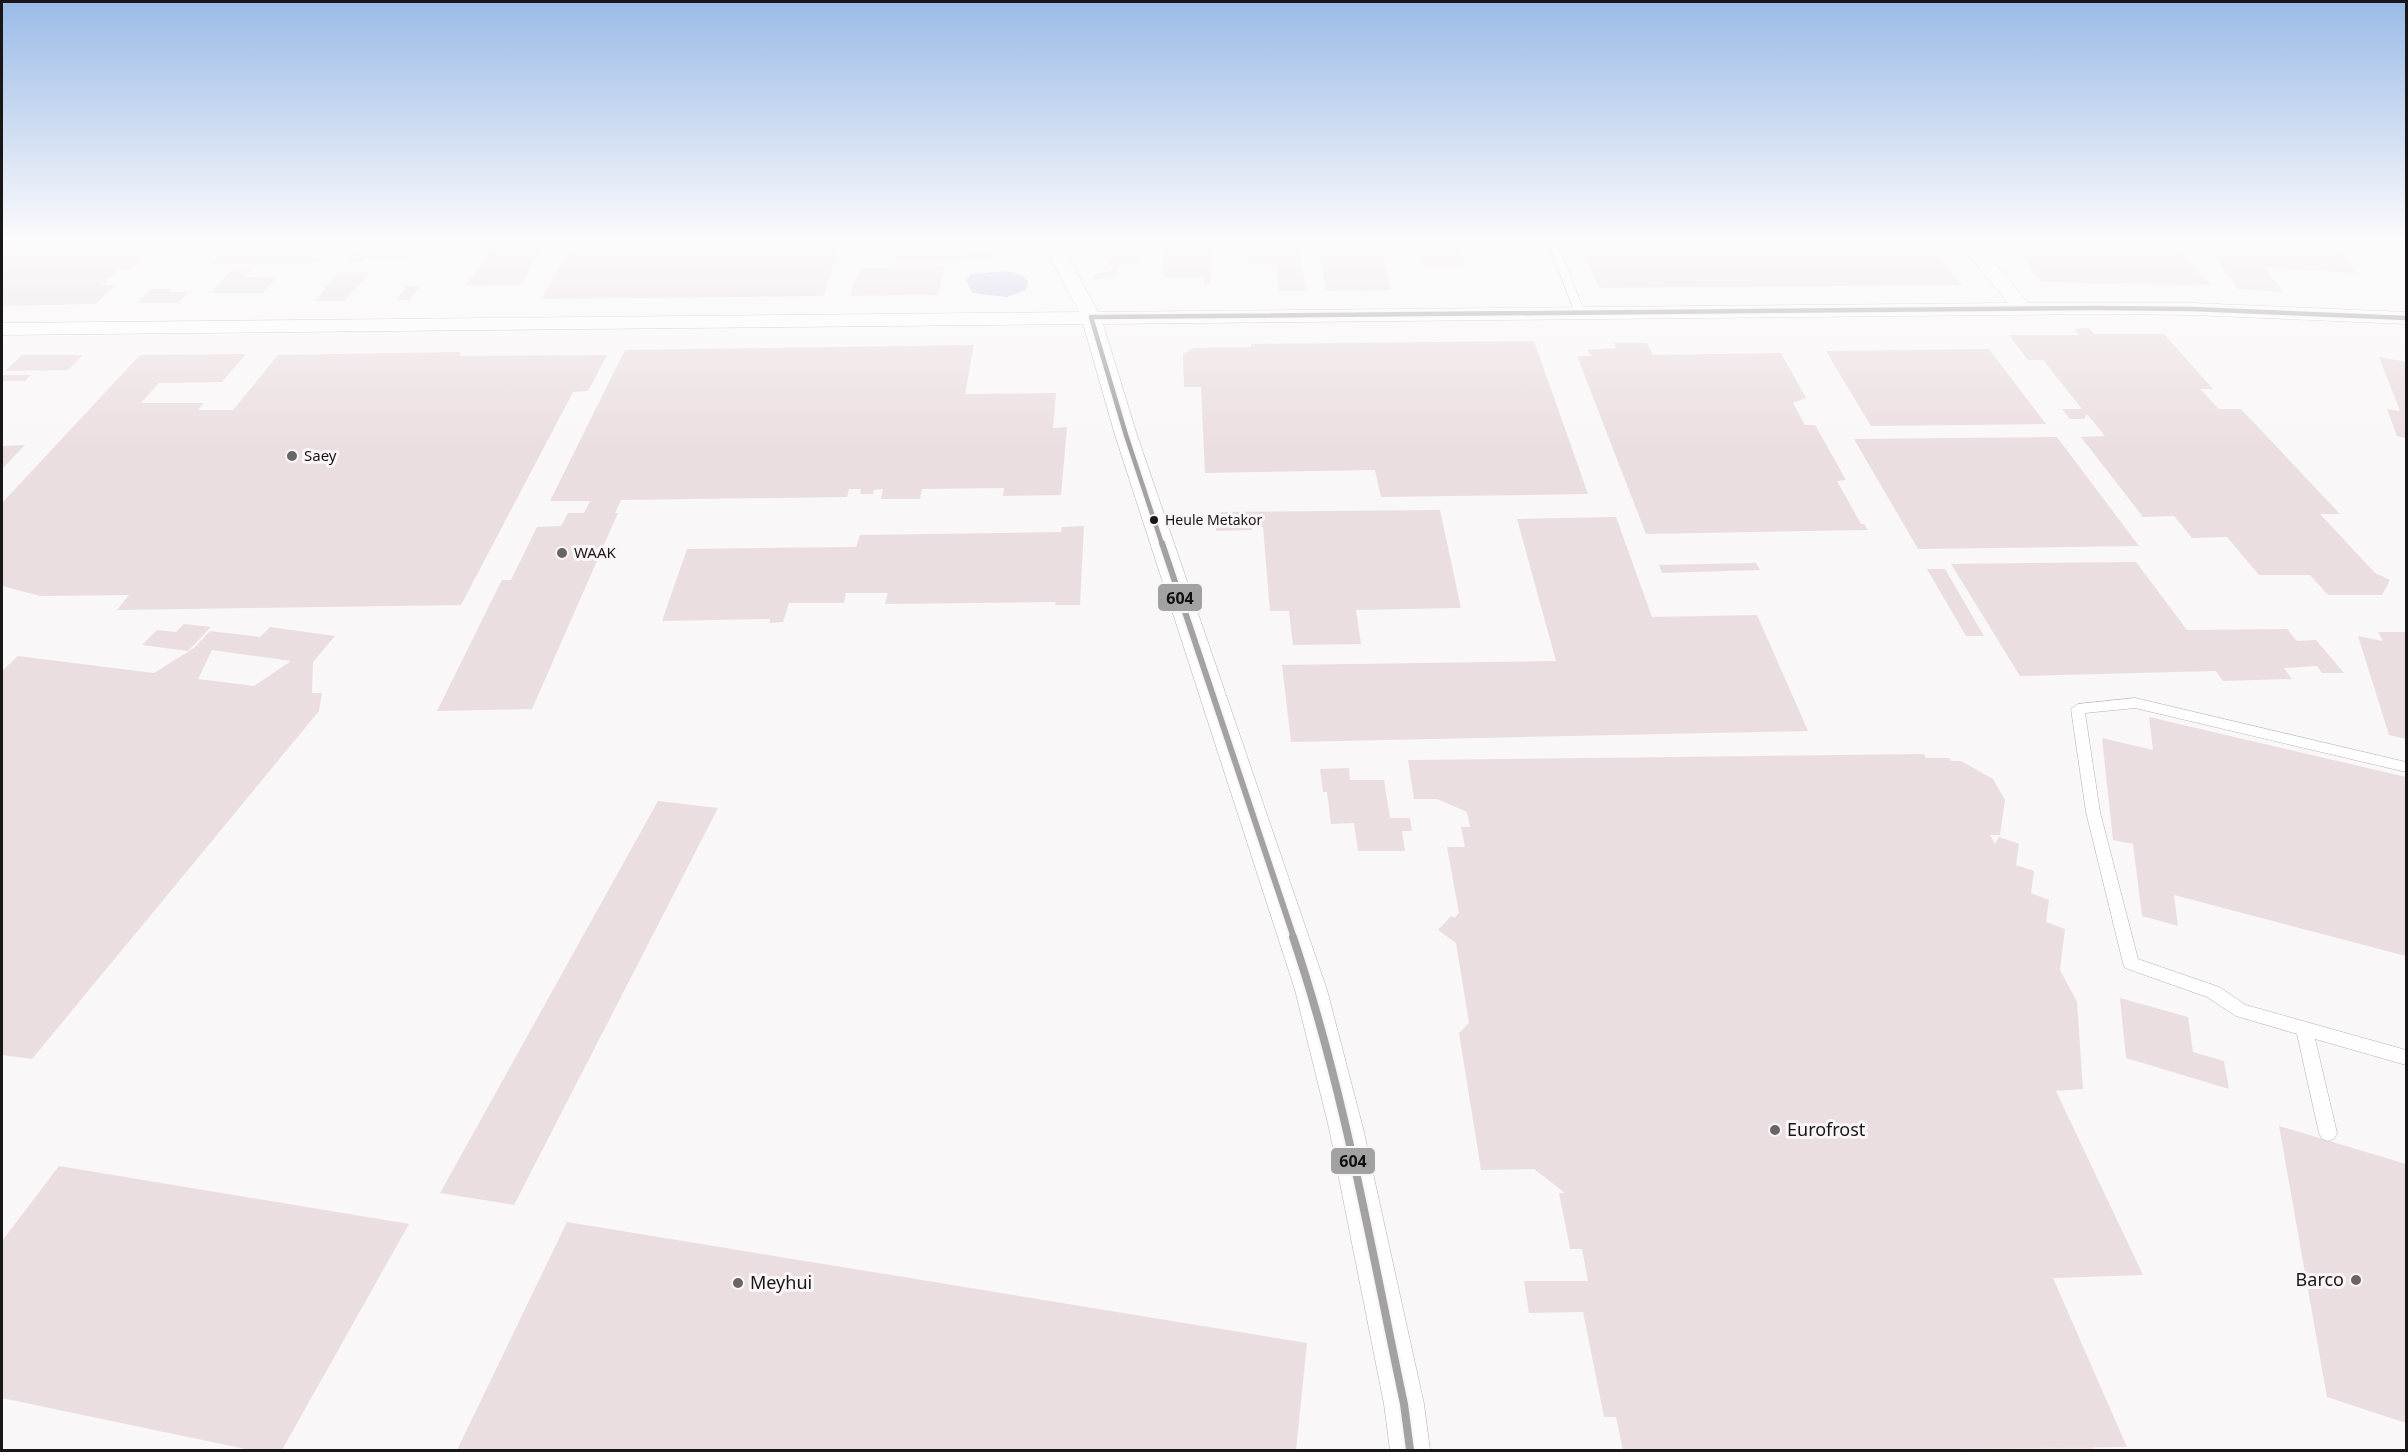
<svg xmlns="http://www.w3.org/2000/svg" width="2408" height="1452" viewBox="0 0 2408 1452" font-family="'Noto Sans',sans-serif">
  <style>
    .green { fill: #f8e5de }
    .water { fill: #c6c5e6 }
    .building { fill: #ebdee0; fill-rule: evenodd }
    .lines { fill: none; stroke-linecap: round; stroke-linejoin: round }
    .service-casing { stroke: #b3b1b2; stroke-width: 1 }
    .minor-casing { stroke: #b3b1b2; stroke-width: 1 }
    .service { fill: #fefefe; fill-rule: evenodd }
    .minor { fill: #fefefe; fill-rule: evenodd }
    .bus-1-far2-casing { stroke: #faf6f8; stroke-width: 8 }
    .bus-1-far1-casing { stroke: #faf6f8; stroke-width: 10 }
    .bus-1-casing { stroke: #faf6f8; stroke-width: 12 }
    .bus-1-far2 { stroke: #a3a2a2; stroke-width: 4.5 }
    .bus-1-far1 { stroke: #a3a2a2; stroke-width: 6 }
    .bus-1 { stroke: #a3a2a2; stroke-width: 8 }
    .poi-dot { fill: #676566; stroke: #faf6f8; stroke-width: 2 }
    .bus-dot { fill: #181617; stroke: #faf6f8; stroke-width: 2 }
    .labels { text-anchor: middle; stroke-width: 6; stroke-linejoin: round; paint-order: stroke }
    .bus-label { font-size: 14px; fill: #181617; stroke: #faf6f8; text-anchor: start }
    .poi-label { font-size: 15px; fill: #181617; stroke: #faf6f8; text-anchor: start }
    .near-poi-label { font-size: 18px; fill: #181617; stroke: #faf6f8; text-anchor: start }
    .line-badge { stroke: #faf6f8; stroke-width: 2 }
    .pale-badge-label { font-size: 16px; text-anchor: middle; font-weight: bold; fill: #111 }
  </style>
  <rect width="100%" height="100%" fill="#f9f7f8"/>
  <path class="green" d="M 2093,1447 L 2094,1450 L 1857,1450 Z"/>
  <path class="water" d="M 1007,271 L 1022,275 L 1028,281 L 1026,290 L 1007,297 L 973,293 L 966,281 L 970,274 Z"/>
  <path class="building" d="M 2,242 L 146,242 L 129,259 L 143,258 L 131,269 L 118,270 L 102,285 L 115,285 L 96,304 L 2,306 Z
    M 232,242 L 336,242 L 318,263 L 212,264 Z
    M 362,242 L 418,242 L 406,259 L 366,259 L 363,262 L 345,262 Z
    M 495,242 L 546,242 L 520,285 L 465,286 Z
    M 575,242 L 841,242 L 823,296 L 541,299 Z
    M 1092,242 L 1143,242 L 1145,244 L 1132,247 L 1144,261 L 1112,268 Z
    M 1163,242 L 1210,242 L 1211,284 L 1204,284 L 1204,278 L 1163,278 Z
    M 1248,242 L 1299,242 L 1306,291 L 1279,291 L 1276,264 L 1250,264 Z
    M 1318,242 L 1380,242 L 1391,290 L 1326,291 Z
    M 1400,242 L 1463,242 L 1464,245 L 1458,246 L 1466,266 L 1424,266 L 1420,254 L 1403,254 Z
    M 1580,242 L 1929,242 L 1962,285 L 1599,288 Z
    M 2011,242 L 2172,242 L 2211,285 L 2041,282 Z
    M 2204,242 L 2332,242 L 2359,274 L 2264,267 L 2283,292 L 2238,289 Z
    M 971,252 L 993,252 L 992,259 L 895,260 L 896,256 L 971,255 Z
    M 944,267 L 938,295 L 850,296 L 859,268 Z
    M 233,269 L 253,269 L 244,277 L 277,277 L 263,293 L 211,293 Z
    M 1116,269 L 1121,275 L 1095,280 L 1092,275 Z
    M 338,273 L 370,273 L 344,301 L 315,301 Z
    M 407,286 L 420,286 L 410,300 L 397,300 Z
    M 151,289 L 171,289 L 168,292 L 188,292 L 178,303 L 137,303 Z
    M 2089,328 L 2094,334 L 2164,334 L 2213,389 L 2200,389 L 2219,409 L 2241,409 L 2340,514 L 2320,514 L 2375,573 L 2390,580 L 2382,595 L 2328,595 L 2310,575 L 2259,575 L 2227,537 L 2192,538 L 2174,516 L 2143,517 L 2081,437 L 2105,436 L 2087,414 L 2084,419 L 2070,419 L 2062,409 L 2082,409 L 2043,360 L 2028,360 L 2009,335 L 2079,335 L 2074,329 Z
    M 1534,341 L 1588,494 L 1381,497 L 1375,470 L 1205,473 L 1201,387 L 1184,387 L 1183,354 L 1194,348 L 1251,347 L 1251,344 Z
    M 1614,343 L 1647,343 L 1653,355 L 1781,353 L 1806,398 L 1793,403 L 1805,425 L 1815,425 L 1846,480 L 1837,481 L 1861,524 L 1864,524 L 1868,530 L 1646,534 L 1577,356 L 1592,356 L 1587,350 L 1616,348 Z
    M 974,345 L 965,394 L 1056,393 L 1053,428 L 1067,427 L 1061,495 L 1003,496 L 1004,488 L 922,489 L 920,499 L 881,499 L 883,489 L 874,490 L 873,494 L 860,494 L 861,489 L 849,489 L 847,497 L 621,500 L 615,513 L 618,513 L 532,709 L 437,711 L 502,580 L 511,580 L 537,527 L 561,526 L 568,513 L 584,513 L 590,501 L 550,501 L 625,350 Z
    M 1989,349 L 2046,424 L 1871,426 L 1826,351 Z
    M 461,352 L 458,356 L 607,355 L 588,391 L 573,392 L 461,605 L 117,610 L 129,595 L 40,596 L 2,586 L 2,503 L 140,355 L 246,354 L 222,382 L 159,383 L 141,403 L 204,403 L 198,410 L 233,410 L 278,355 Z
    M 22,355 L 83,355 L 68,370 L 5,371 Z
    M 2379,357 L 2406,362 L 2406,438 L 2397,436 L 2387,409 L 2400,411 Z
    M 2,375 L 31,375 L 25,381 L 2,381 Z
    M 2057,437 L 2139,546 L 1918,549 L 1854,439 Z
    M 25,445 L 3,468 L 2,470 L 2,446 Z
    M 1440,510 L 1461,608 L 1356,610 L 1361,644 L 1293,645 L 1289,611 L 1270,611 L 1263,527 L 1252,527 L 1252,530 L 1216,531 L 1215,512 Z
    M 1616,517 L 1652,617 L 1757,615 L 1808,731 L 1291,742 L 1282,665 L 1556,661 L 1517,519 Z
    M 1084,526 L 1080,605 L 1055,605 L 1056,602 L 885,604 L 888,593 L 846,593 L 844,603 L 789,603 L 783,622 L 770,623 L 770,619 L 662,621 L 687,549 L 856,547 L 860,535 L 1061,532 L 1062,527 Z
    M 2136,562 L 2187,630 L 2287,629 L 2297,641 L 2316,640 L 2344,673 L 2322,673 L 2317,666 L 2284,668 L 2292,679 L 2223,681 L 2216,671 L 2020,676 L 1951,564 Z
    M 1756,563 L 1760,570 L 1662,573 L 1659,565 Z
    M 1927,569 L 1945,569 L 1984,636 L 1966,636 Z
    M 184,624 L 211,627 L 188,651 L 142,645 L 157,630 L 176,632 Z
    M 270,627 L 335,636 L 313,662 L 312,693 L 322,693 L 319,711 L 32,1059 L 2,1055 L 2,671 L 18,656 L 154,673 L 194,648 L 210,631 L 260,637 ZM 212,650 L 291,661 L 254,686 L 198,679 Z
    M 2378,632 L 2406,632 L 2406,739 L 2389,735 L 2358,636 L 2383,641 Z
    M 2149,717 L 2406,777 L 2406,956 L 2174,895 L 2178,926 L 2142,916 L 2133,844 L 2113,840 L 2102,738 L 2153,750 Z
    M 1924,754 L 1926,758 L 1949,758 L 1951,761 L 1961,761 L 1993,779 L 2005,800 L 2000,835 L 1990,835 L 1995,844 L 1999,837 L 2019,844 L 2016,865 L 2034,871 L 2031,893 L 2049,900 L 2046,922 L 2065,929 L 2060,970 L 2077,1002 L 2083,1089 L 2056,1091 L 2143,1275 L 2053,1278 L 2127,1447 L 1857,1450 L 1623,1450 L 1616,1417 L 1604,1417 L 1583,1312 L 1529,1313 L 1524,1281 L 1588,1281 L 1582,1249 L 1570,1249 L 1559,1193 L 1565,1193 L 1534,1169 L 1481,1170 L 1459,1033 L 1469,1023 L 1456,943 L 1438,930 L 1451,916 L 1454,918 L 1459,913 L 1447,847 L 1465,847 L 1461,827 L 1470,827 L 1467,812 L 1437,799 L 1414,799 L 1408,760 Z
    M 1349,768 L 1350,780 L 1384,780 L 1390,818 L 1410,818 L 1412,831 L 1402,831 L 1405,851 L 1358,851 L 1354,823 L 1331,824 L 1327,792 L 1323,792 L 1320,769 Z
    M 658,801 L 718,808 L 514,1205 L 440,1193 Z
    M 2120,998 L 2188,1017 L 2193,1052 L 2224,1061 L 2229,1089 L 2126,1058 Z
    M 2279,1126 L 2406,1164 L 2406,1423 L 2327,1397 Z
    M 59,1166 L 409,1224 L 282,1450 L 250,1450 L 2,1398 L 2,1241 Z
    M 567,1222 L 1307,1343 L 1296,1450 L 457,1450 Z"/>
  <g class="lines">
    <g class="service-casing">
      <path id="service" d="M 1548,242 L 1557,242 L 1585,313 L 1583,315 L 1575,313 Z
        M 2135,698 L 2406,762 L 2406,772 L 2135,708 L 2085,713 L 2100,812 L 2138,959 L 2219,987 L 2246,1005 L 2406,1050 L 2406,1065 L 2315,1039 L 2337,1133 L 2334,1139 L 2328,1141 L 2322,1139 L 2319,1133 L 2297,1034 L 2236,1016 L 2207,997 L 2125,968 L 2123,963 L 2086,812 L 2071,709 L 2078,704 Z"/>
    </g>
    <g class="minor-casing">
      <path id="minor" d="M 1042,242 L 1060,242 L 1098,312 L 2008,303 L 1958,242 L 1977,242 L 2028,303 L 2192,303 L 2406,312 L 2406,324 L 2192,315 L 2097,314 L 1103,324 L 1137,435 L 1327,990 L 1363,1128 L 1424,1404 L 1430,1450 L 1390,1450 L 1384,1404 L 1329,1128 L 1295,990 L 1115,435 L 1083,324 L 2,335 L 2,323 L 1079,312 Z"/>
    </g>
    <use href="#service" class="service"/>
    <use href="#minor" class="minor"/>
    <g class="bus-1-far2-casing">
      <path id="bus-1-far2" d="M 1091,317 L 2097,308 L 2192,309 L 2406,318
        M 1091,317 L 1126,435 L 1162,544"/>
    </g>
    <g class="bus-1-far1-casing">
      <path id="bus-1-far1" d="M 1162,543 L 1294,938"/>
    </g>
    <g class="bus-1-casing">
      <path id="bus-1" d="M 1293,937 C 1344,1088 1371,1248 1404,1404 L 1410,1450"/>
    </g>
    <use href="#bus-1-far2" class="bus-1-far2"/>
    <use href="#bus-1-far1" class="bus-1-far1"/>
    <use href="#bus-1" class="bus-1"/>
  </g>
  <linearGradient id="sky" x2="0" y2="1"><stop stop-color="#9abbe7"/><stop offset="0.54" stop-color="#fcfbfc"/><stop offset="1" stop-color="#fcfbfc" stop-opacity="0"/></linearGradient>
  <rect width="2408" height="446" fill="url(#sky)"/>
  <g class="poi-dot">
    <circle cx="292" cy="456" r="6"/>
    <circle cx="562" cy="553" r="6"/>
    <circle cx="1775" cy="1130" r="6"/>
    <circle cx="2356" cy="1280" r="6"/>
    <circle cx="738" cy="1283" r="6"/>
  </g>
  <circle class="bus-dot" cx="1154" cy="520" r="5"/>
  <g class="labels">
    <g class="bus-label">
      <text x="1165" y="525">Heule Metakor</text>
    </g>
    <g class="poi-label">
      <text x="304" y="461">Saey</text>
      <text x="574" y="558">WAAK</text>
    </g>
    <g class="near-poi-label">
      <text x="1787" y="1136">Eurofrost</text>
      <text x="2344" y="1286" text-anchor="end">Barco</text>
      <text x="750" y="1289">Meyhui</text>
    </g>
  </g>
  <g class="line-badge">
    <rect x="1157" y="583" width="46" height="29" rx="6" fill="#a3a2a2"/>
    <rect x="1330" y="1147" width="46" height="28" rx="6" fill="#a3a2a2"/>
  </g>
  <g class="pale-badge-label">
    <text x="1180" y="604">604</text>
    <text x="1353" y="1167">604</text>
  </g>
  <rect width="2408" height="1452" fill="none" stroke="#181617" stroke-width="6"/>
</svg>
